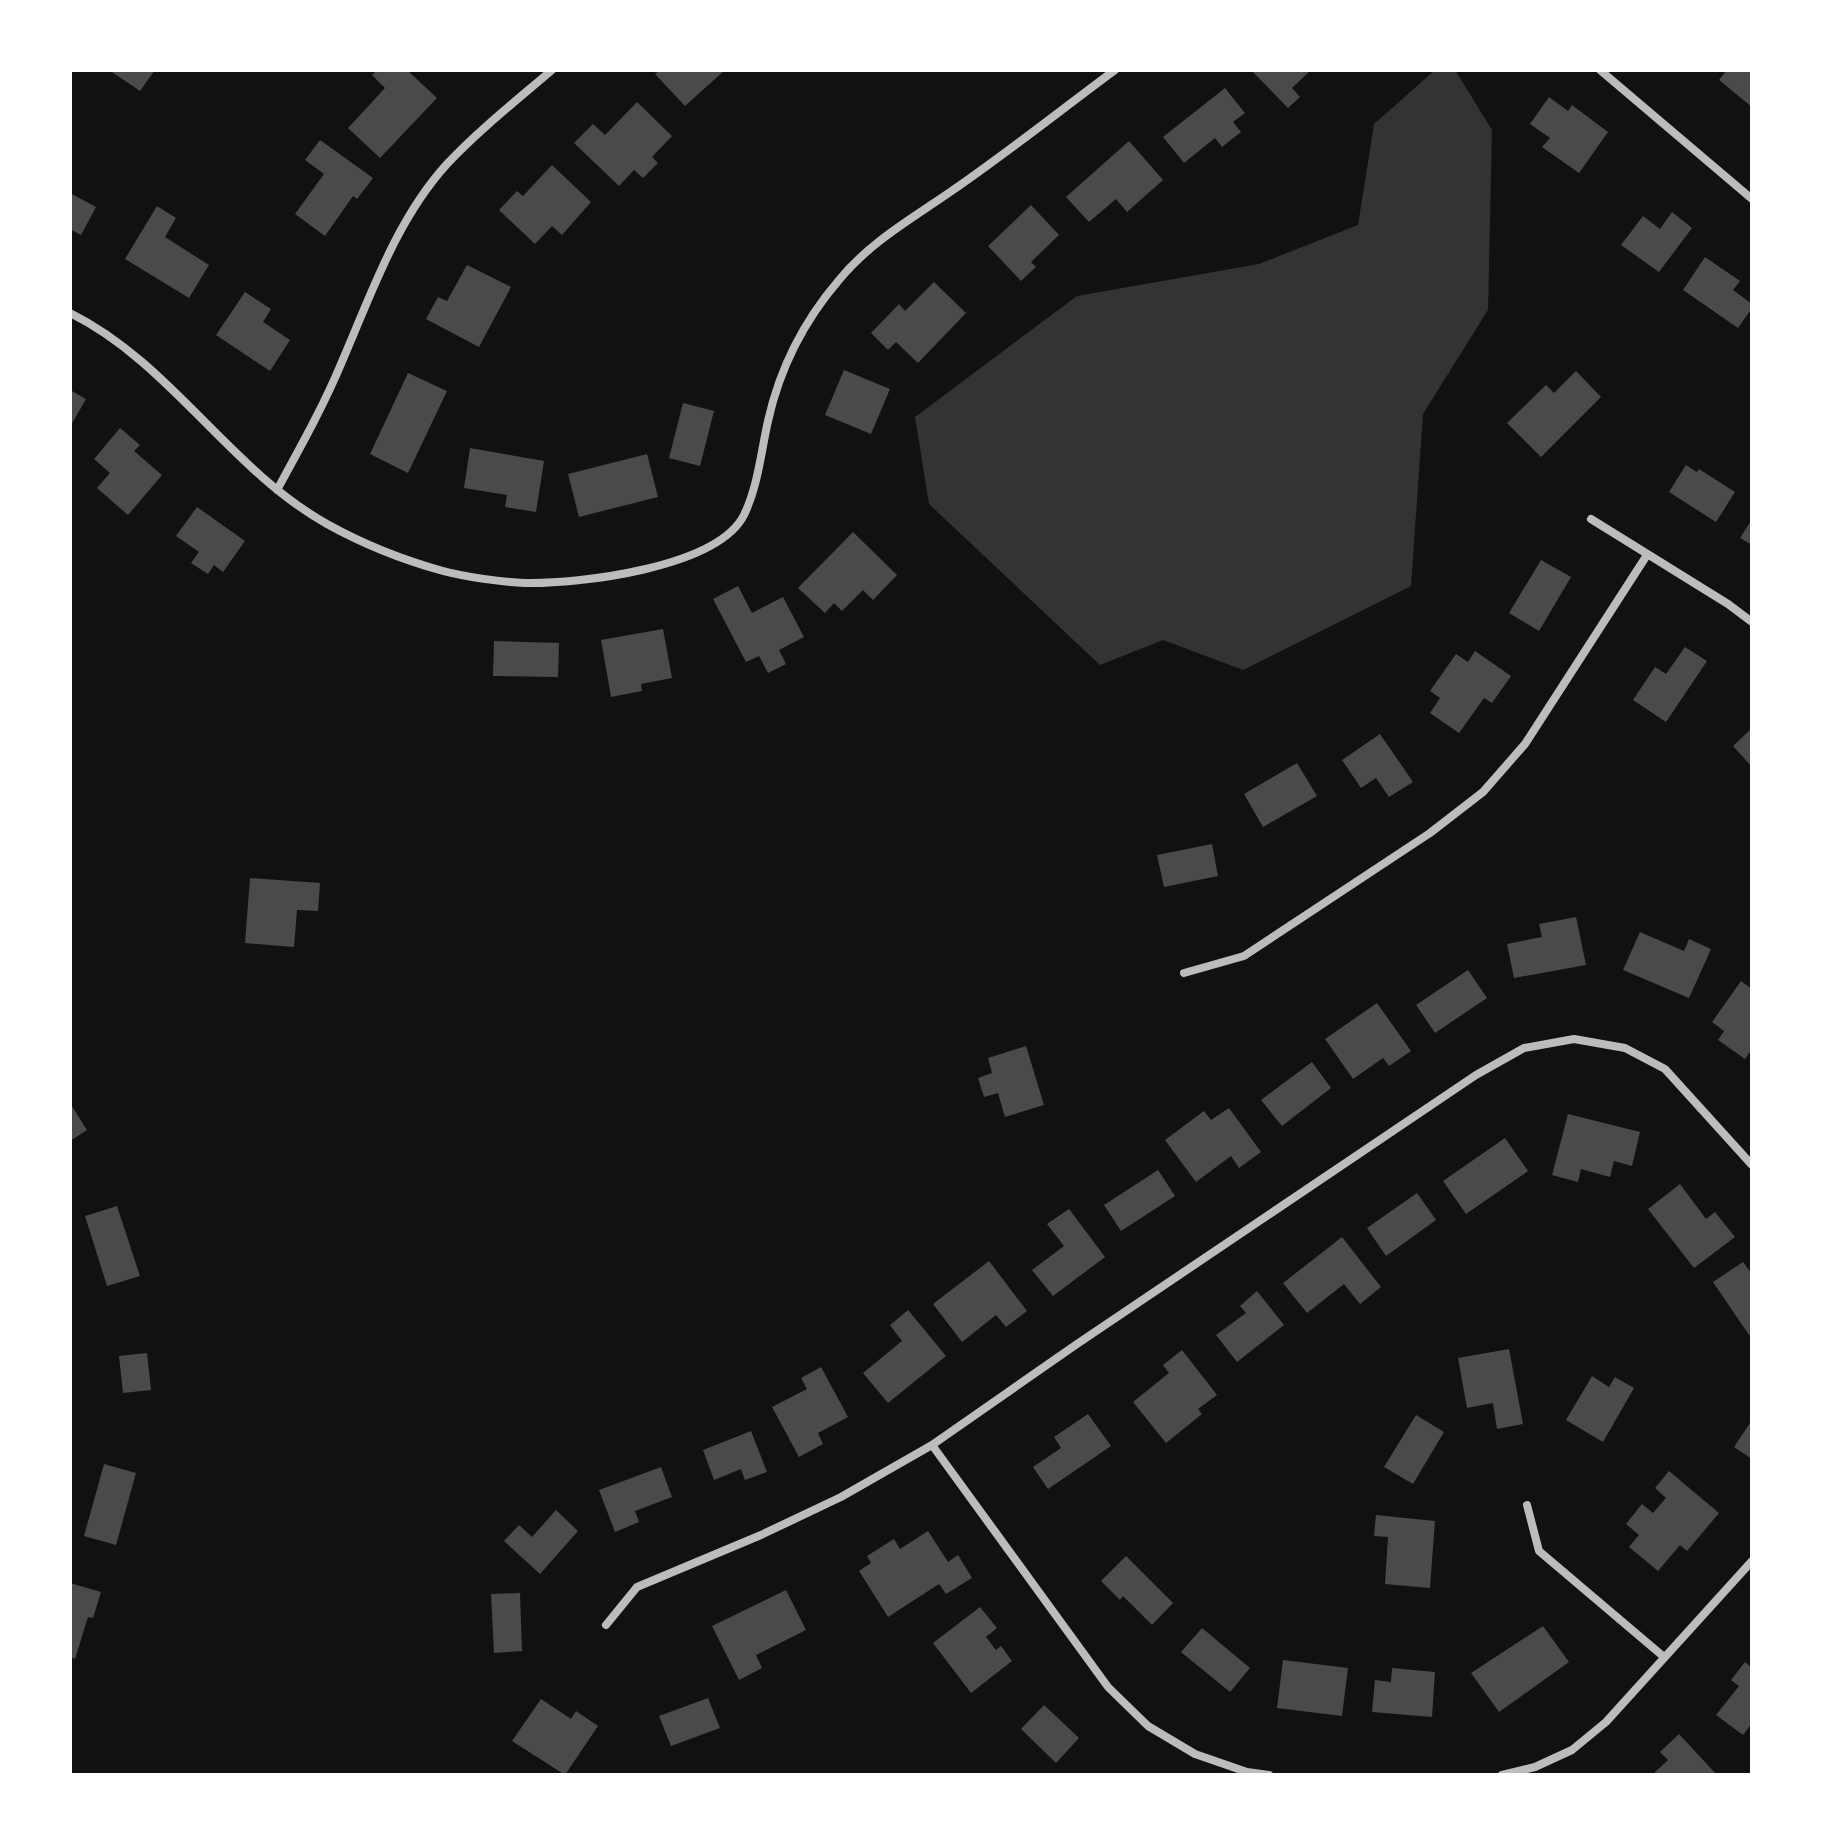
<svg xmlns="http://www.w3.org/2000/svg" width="1822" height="1845" viewBox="0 0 1822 1845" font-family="Lato,sans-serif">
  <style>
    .water { fill: #333 }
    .building { fill: #4a4a4a }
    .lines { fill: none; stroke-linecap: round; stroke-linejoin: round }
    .minor { stroke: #bcbcbc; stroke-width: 8 }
  </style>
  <rect width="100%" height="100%" fill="#111"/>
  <path class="water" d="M 1435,70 L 1455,70 L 1492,130 L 1488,310 L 1423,414 L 1411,586 L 1243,670 L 1163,640 L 1100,665 L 929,504 L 915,417 L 1077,296 L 1259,264 L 1358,225 L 1374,124 Z"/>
  <path class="building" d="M 109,70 L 155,70 L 140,91 Z
    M 377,70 L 407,70 L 437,98 L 380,158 L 348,128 L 385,88 L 372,75 Z
    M 660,70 L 725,70 L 685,106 L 655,74 Z
    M 1251,70 L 1311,70 L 1292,88 L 1300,97 L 1288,108 Z
    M 1727,70 L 1752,70 L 1752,107 L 1719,80 Z
    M 1225,88 L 1245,113 L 1233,122 L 1241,132 L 1222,147 L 1215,138 L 1184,163 L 1163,137 Z
    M 1549,97 L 1568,111 L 1572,105 L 1608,132 L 1579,173 L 1542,147 L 1550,138 L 1530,124 Z
    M 637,102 L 672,136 L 652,157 L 658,163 L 643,178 L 634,170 L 619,186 L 574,143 L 593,124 L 605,135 Z
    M 320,140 L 373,178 L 357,199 L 353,196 L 325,236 L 295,214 L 324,174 L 305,160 Z
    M 1129,141 L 1163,180 L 1127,212 L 1116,199 L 1089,222 L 1066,197 Z
    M 552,165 L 591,202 L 562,235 L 552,226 L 535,244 L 499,210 L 517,191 L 523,196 Z
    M 70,193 L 96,207 L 81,235 L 70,229 Z
    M 1031,205 L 1059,235 L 1031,262 L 1036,267 L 1021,281 L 988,246 Z
    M 157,206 L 176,218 L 165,237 L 209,265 L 189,298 L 125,259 Z
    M 1672,212 L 1692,228 L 1659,272 L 1621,245 L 1643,216 L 1660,229 Z
    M 1705,257 L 1740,281 L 1733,290 L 1752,304 L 1752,308 L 1738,328 L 1683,290 Z
    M 467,265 L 511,287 L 479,347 L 426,319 L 438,297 L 447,301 Z
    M 934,282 L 966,313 L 918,363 L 896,342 L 888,350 L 871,333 L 899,304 L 905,311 Z
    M 245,292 L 271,309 L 263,322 L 290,340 L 270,371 L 216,335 Z
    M 844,370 L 890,389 L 871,434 L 825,415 Z
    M 1576,371 L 1601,397 L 1541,457 L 1507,423 L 1546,385 L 1554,393 Z
    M 408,373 L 447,391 L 408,473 L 370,454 Z
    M 70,390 L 86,399 L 70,427 Z
    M 683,403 L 714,411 L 700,466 L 669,458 Z
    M 120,428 L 140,445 L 134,451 L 162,475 L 128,515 L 97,488 L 110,473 L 94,459 Z
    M 470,448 L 544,461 L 536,512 L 505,507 L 507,495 L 464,488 Z
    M 647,454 L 658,497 L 579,517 L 568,474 Z
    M 1686,465 L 1697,472 L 1699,469 L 1735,492 L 1716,522 L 1669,492 Z
    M 197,507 L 245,541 L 223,572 L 214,565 L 208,574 L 191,563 L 199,552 L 176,536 Z
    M 1752,519 L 1752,545 L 1740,538 Z
    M 853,532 L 897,575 L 873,600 L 863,590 L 842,611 L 834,603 L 825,613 L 798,588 Z
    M 1541,560 L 1571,577 L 1539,631 L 1509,613 Z
    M 738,586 L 752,613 L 783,597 L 804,637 L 779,650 L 786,664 L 768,673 L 759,656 L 746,662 L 713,599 Z
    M 663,629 L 672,678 L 641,684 L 642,691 L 611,697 L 601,640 Z
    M 494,641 L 559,643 L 558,677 L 493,676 Z
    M 1685,647 L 1707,661 L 1666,722 L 1633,700 L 1655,667 L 1666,674 Z
    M 1475,651 L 1511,676 L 1492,703 L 1484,698 L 1459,733 L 1430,713 L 1440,698 L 1430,691 L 1456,654 L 1468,662 Z
    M 1752,728 L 1752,767 L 1733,746 Z
    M 1380,734 L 1413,782 L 1389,797 L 1376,778 L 1361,788 L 1342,760 Z
    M 1297,763 L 1317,796 L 1263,827 L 1244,794 Z
    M 1212,844 L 1218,876 L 1164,887 L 1157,855 Z
    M 250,878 L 320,883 L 318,911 L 297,910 L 294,947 L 245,943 Z
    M 1576,917 L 1586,965 L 1514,978 L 1507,944 L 1542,937 L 1539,924 Z
    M 1640,932 L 1684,951 L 1689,939 L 1711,949 L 1689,998 L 1623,970 Z
    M 1468,970 L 1487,998 L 1435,1033 L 1416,1005 Z
    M 1741,981 L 1752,989 L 1752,1053 L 1750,1052 L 1745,1059 L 1718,1040 L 1724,1031 L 1712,1022 Z
    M 1377,1003 L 1411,1051 L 1389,1066 L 1383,1058 L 1353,1079 L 1325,1039 Z
    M 1026,1046 L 1044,1105 L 1005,1117 L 998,1093 L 984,1097 L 978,1078 L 992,1073 L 988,1058 Z
    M 1312,1062 L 1331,1088 L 1282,1126 L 1261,1100 Z
    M 70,1103 L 87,1130 L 70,1141 Z
    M 1229,1108 L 1261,1152 L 1239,1168 L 1231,1156 L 1196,1182 L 1165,1140 L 1204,1111 L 1211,1120 Z
    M 1568,1114 L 1640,1132 L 1632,1166 L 1614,1161 L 1610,1177 L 1581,1169 L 1578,1182 L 1552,1175 Z
    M 1505,1138 L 1528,1171 L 1466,1214 L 1443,1181 Z
    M 1158,1170 L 1175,1196 L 1121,1231 L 1104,1205 Z
    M 1680,1184 L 1706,1219 L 1715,1212 L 1735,1237 L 1694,1268 L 1648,1209 Z
    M 1417,1193 L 1436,1220 L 1386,1256 L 1367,1228 Z
    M 117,1206 L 140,1276 L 107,1286 L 85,1216 Z
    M 1069,1209 L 1105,1257 L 1053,1296 L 1032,1270 L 1064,1246 L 1047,1224 Z
    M 1342,1237 L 1381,1287 L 1360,1304 L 1344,1284 L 1307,1313 L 1283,1283 Z
    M 989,1261 L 1027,1311 L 1006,1327 L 996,1315 L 962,1342 L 933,1304 Z
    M 1743,1262 L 1752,1274 L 1752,1333 L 1749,1335 L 1713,1282 Z
    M 1257,1291 L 1284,1325 L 1237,1362 L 1216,1335 L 1246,1313 L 1240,1306 Z
    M 908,1310 L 946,1356 L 888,1403 L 863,1373 L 902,1341 L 890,1325 Z
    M 1509,1349 L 1523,1424 L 1497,1429 L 1493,1403 L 1467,1408 L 1458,1358 Z
    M 1182,1350 L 1217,1395 L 1198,1409 L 1202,1414 L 1166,1443 L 1133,1402 L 1169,1373 L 1163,1365 Z
    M 147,1353 L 151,1390 L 123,1393 L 119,1356 Z
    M 821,1367 L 848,1417 L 818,1433 L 823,1444 L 799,1457 L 772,1407 L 807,1389 L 801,1378 Z
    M 1592,1376 L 1609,1387 L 1615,1377 L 1634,1388 L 1603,1442 L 1566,1420 Z
    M 1088,1414 L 1111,1446 L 1048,1489 L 1033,1467 L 1061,1448 L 1054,1437 Z
    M 1416,1415 L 1444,1432 L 1413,1484 L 1384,1467 Z
    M 1752,1420 L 1752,1459 L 1734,1447 Z
    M 751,1431 L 767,1472 L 745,1480 L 741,1469 L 714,1480 L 703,1450 Z
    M 104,1464 L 136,1473 L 116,1545 L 84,1536 Z
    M 661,1467 L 672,1497 L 635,1511 L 639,1522 L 615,1532 L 599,1490 Z
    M 1669,1471 L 1719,1513 L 1687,1551 L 1680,1545 L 1658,1571 L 1629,1547 L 1639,1535 L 1626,1524 L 1642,1504 L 1653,1513 L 1666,1498 L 1655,1488 Z
    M 556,1510 L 578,1531 L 540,1574 L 504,1541 L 519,1525 L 532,1537 Z
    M 1376,1515 L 1435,1521 L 1430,1588 L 1385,1584 L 1388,1537 L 1374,1536 Z
    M 928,1531 L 948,1562 L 958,1555 L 972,1578 L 946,1594 L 939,1584 L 888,1617 L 859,1571 L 871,1563 L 867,1556 L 894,1539 L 900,1549 Z
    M 1126,1556 L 1173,1603 L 1152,1625 L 1123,1596 L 1120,1600 L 1101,1581 Z
    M 70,1583 L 101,1592 L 93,1618 L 88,1617 L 75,1659 L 70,1657 Z
    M 786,1590 L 806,1630 L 756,1655 L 762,1668 L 739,1680 L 712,1626 Z
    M 520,1593 L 522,1651 L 494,1653 L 491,1594 Z
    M 980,1607 L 997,1628 L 986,1637 L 996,1650 L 1001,1646 L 1012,1661 L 971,1693 L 933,1643 Z
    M 1543,1626 L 1569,1662 L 1499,1712 L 1471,1673 Z
    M 1202,1628 L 1250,1668 L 1230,1692 L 1181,1652 Z
    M 1283,1660 L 1348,1668 L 1342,1716 L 1277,1708 Z
    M 1745,1662 L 1752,1668 L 1752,1723 L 1743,1735 L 1716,1715 L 1739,1686 L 1731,1680 Z
    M 1392,1668 L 1435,1672 L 1432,1717 L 1372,1712 L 1375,1680 L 1391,1682 Z
    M 708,1698 L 720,1728 L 671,1746 L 659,1716 Z
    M 541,1699 L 571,1719 L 576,1711 L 598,1726 L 565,1775 L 512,1741 Z
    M 1044,1705 L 1079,1738 L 1056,1763 L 1021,1729 Z
    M 1679,1734 L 1717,1775 L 1652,1775 L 1668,1760 L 1660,1752 Z"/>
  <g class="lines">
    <path class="minor" d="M 1600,70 L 1752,199
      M 70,313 C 171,363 229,469 327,524 C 363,544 403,560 443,571 C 466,577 501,582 525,583 C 579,584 717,568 744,515 C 758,486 761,452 768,421 C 780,367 803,322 839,280 C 871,241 913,218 953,190 C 1008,152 1061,110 1115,70
      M 277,490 C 300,448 323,407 341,364 C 371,295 396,220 447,164 C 479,130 517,100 552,70
      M 1591,519 L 1728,604 L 1752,622
      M 1184,973 L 1244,956 L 1430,833 L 1483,792 L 1525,744 L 1647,555
      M 932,1445 L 1108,1687 L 1148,1726 L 1195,1754 L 1247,1772 L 1269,1775
      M 1527,1505 L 1539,1551 L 1664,1657
      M 606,1625 L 637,1587 L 761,1535 L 841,1497 L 932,1445 L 1077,1344 L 1476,1075 L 1524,1048 L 1574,1039 L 1625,1048 L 1665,1069 L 1752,1165
      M 1502,1775 L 1535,1767 L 1572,1750 L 1606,1722 L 1752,1561"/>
  </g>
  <rect width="1822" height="1845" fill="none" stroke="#ffffff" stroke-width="144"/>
</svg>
